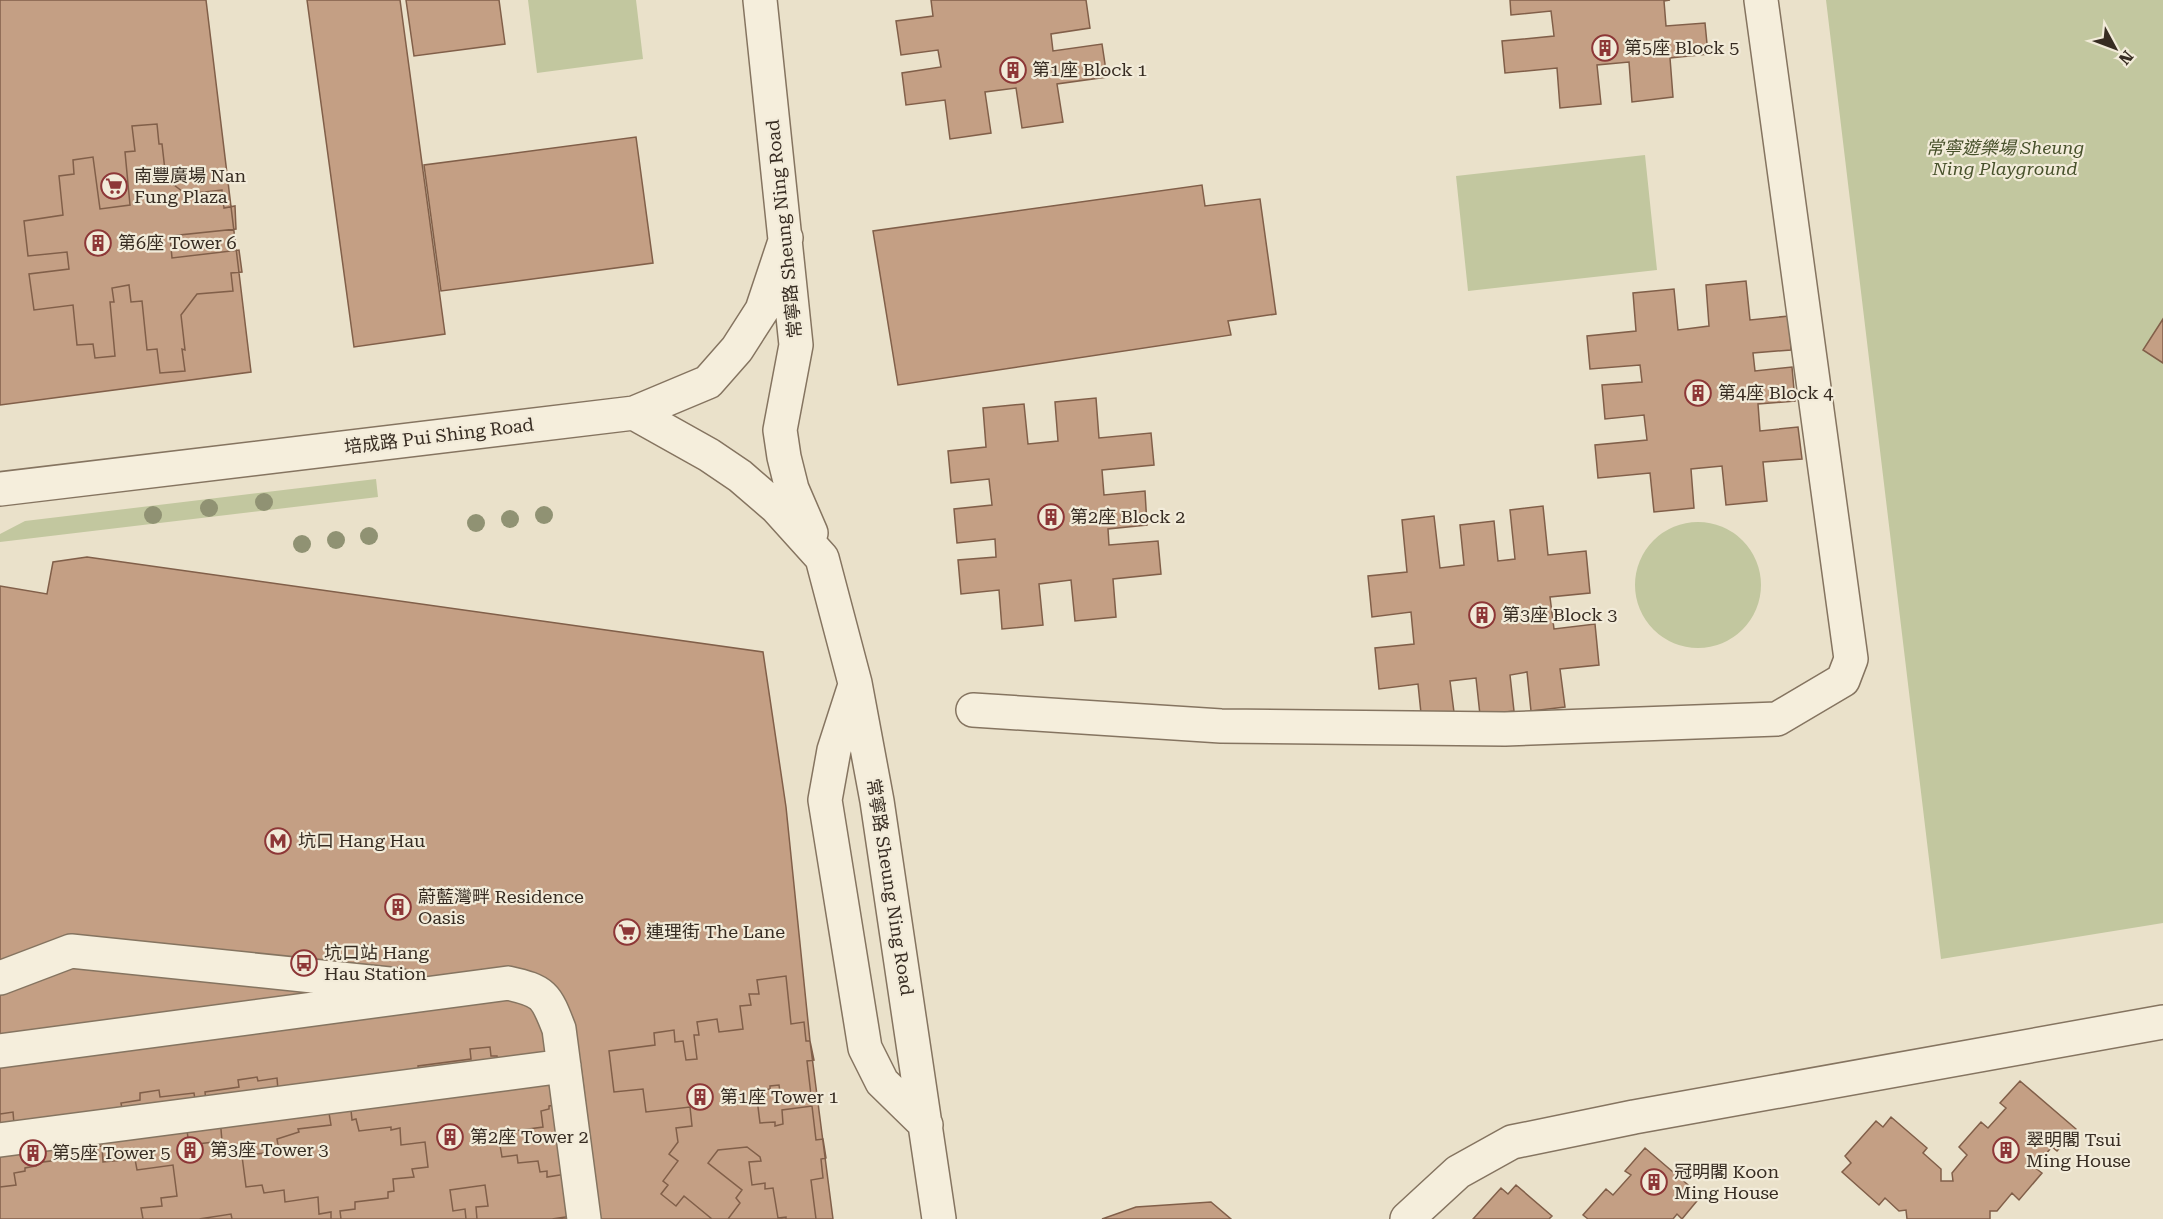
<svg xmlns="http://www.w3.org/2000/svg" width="2163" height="1219" viewBox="0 0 2163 1219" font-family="'Roboto Serif','Noto Sans TC',serif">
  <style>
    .green { fill: #c2c79f }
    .building { fill: #c49f84; stroke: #815f49; stroke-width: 1.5 }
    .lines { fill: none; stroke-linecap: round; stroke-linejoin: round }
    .minor-casing { stroke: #857460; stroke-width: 36 }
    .minor { stroke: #f5eedc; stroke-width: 33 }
    .tree { fill: #909273 }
    .labels { text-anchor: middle; stroke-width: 4.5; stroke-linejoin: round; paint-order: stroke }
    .poi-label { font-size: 18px; fill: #372c22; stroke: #f2ebd9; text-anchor: start }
    .park-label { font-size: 18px; font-style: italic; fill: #47512b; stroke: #f2ebd9 }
    .street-label { font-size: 18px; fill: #372c22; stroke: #f2ebd9 }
  </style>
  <rect width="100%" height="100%" fill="#eae1ca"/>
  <path class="green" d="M 528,0 L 636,0 L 643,59 L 537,73 Z
    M 1826,0 L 2163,0 L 2163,923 L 1941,959 Z
    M 1645,155 L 1657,270 L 1468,291 L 1456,176 Z
    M 376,479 L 378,497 L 0,542 L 0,534 L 25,521 Z
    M1635 585a63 63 0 1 1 126 0a63 63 0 1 1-126 0Z"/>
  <path class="building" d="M 0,0 L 206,0 L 251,372 L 0,405 Z
    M 307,0 L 400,0 L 445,334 L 354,347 Z
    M 406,0 L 499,0 L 505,44 L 414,56 Z
    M 931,0 L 1086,0 L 1090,28 L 1051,34 L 1053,51 L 1102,44 L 1107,77 L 1057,84 L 1063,122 L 1022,128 L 1016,88 L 985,92 L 991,133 L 950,139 L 945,100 L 906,105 L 902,73 L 941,67 L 938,50 L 901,55 L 896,21 L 933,16 Z
    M 1510,0 L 1670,0 L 1664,1 L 1666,26 L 1705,23 L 1708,54 L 1670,58 L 1673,97 L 1632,102 L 1629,62 L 1597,65 L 1601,104 L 1560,108 L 1557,68 L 1505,73 L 1502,41 L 1554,36 L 1551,11 L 1511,15 Z
    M 157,124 L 159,144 L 162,144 L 166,179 L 186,194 L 222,190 L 224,208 L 235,206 L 236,229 L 170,236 L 172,258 L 239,250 L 242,272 L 231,273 L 233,291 L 197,294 L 181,315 L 185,350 L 182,349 L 185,371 L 160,373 L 157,349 L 147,350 L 142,301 L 131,302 L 129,285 L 112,288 L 114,302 L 110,302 L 115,356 L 95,358 L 93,344 L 77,345 L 73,305 L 34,310 L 29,274 L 69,269 L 67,252 L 28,256 L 24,221 L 63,215 L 59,176 L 74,174 L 73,160 L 93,157 L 100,209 L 130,205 L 125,152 L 135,151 L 132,126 Z
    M 636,137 L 653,263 L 441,291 L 424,165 Z
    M 1202,185 L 1205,206 L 1260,199 L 1276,314 L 1228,321 L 1231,335 L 898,385 L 873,231 Z
    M 1746,281 L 1750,320 L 1789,316 L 1791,350 L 1753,353 L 1755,371 L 1792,367 L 1795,401 L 1758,404 L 1760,431 L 1798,427 L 1802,459 L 1763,462 L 1767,501 L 1726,505 L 1722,466 L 1691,469 L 1694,508 L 1654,512 L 1650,473 L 1598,478 L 1595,445 L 1647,440 L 1644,415 L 1605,419 L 1602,385 L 1642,382 L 1640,365 L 1590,369 L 1587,336 L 1636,331 L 1633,293 L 1674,289 L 1678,330 L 1709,326 L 1706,285 Z
    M 2163,319 L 2163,363 L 2143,350 Z
    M 1096,398 L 1099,438 L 1151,433 L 1154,465 L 1102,470 L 1104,495 L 1145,491 L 1147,525 L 1108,529 L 1109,545 L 1158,541 L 1161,574 L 1113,579 L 1116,617 L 1075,621 L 1071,580 L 1039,584 L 1043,625 L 1002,629 L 999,590 L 961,594 L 958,560 L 996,557 L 995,539 L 957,543 L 954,509 L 992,505 L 989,479 L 951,483 L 948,451 L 986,447 L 983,408 L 1024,404 L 1028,444 L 1058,441 L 1055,402 Z
    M 1543,506 L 1548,555 L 1586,551 L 1590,593 L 1550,597 L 1554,629 L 1595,624 L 1599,665 L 1560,669 L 1565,707 L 1531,711 L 1527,672 L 1510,675 L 1514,711 L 1480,715 L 1476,678 L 1450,681 L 1455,720 L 1422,723 L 1418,684 L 1379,689 L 1375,648 L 1414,644 L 1411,612 L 1372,617 L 1368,576 L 1407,572 L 1402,520 L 1434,516 L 1440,568 L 1464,565 L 1460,525 L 1494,521 L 1498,561 L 1515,559 L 1510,510 Z
    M 87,557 L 763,652 L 786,807 L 810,1041 L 833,1219 L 0,1219 L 0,586 L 47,594 L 53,562 Z
    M 786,976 L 791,1024 L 804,1022 L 806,1041 L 810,1041 L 814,1060 L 807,1061 L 811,1095 L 781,1099 L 779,1085 L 770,1086 L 770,1089 L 756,1091 L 760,1123 L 775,1122 L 775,1126 L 783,1124 L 782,1110 L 812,1106 L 816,1140 L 823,1139 L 826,1158 L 821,1159 L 823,1178 L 811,1180 L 816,1219 L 786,1219 L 786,1217 L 778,1218 L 773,1188 L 765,1189 L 765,1183 L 752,1185 L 749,1162 L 761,1161 L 760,1157 L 747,1147 L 718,1150 L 708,1163 L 742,1190 L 736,1198 L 740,1203 L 728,1219 L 712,1219 L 684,1196 L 676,1206 L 661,1194 L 668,1185 L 663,1181 L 678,1161 L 669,1154 L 678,1142 L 676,1128 L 692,1126 L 690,1107 L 646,1112 L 643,1089 L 614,1092 L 609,1051 L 655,1045 L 654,1033 L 674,1030 L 675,1042 L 683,1041 L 686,1060 L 697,1059 L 694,1035 L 699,1035 L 697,1022 L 717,1019 L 719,1032 L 743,1029 L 740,1006 L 751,1005 L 749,994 L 759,994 L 757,980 Z
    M 490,1047 L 491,1056 L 497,1056 L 500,1083 L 533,1066 L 580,1060 L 584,1090 L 580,1090 L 581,1102 L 549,1106 L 549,1109 L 541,1111 L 543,1127 L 498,1133 L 502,1157 L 517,1155 L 518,1163 L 538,1161 L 540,1172 L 547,1171 L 547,1177 L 566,1174 L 586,1214 L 552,1219 L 477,1219 L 476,1207 L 488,1206 L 485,1185 L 450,1190 L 453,1211 L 465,1209 L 466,1219 L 341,1219 L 340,1211 L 355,1209 L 355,1202 L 388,1198 L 388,1192 L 394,1191 L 393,1179 L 414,1177 L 412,1169 L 428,1167 L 425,1142 L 401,1145 L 400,1128 L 391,1130 L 391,1127 L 359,1131 L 356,1119 L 352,1120 L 349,1090 L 421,1085 L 418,1066 L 471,1059 L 470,1049 Z
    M 257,1077 L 258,1081 L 277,1078 L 278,1090 L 334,1112 L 329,1113 L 331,1125 L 298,1129 L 299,1132 L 277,1139 L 279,1151 L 242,1156 L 246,1187 L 262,1185 L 264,1193 L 284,1190 L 285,1202 L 318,1197 L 319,1214 L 331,1212 L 331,1219 L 232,1219 L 231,1214 L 199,1219 L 143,1219 L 141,1208 L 162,1206 L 161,1198 L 177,1196 L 173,1165 L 137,1170 L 135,1159 L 103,1162 L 102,1146 L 90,1148 L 87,1119 L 123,1114 L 121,1103 L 140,1100 L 140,1093 L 159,1090 L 160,1097 L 194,1093 L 198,1121 L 186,1123 L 189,1145 L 222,1141 L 220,1118 L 208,1120 L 205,1092 L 239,1087 L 238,1080 Z
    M 2020,1081 L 2076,1129 L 2057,1151 L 2052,1147 L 2034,1167 L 2042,1173 L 2019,1200 L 2012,1193 L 1997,1211 L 1990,1211 L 1990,1219 L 1907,1219 L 1906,1210 L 1899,1211 L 1885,1198 L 1879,1205 L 1842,1172 L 1851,1163 L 1845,1156 L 1876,1121 L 1883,1127 L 1891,1117 L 1927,1148 L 1923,1153 L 1941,1169 L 1941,1181 L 1953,1181 L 1952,1173 L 1967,1155 L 1959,1147 L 1981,1122 L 1988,1128 L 2006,1108 L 2000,1103 Z
    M 13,1112 L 14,1124 L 66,1147 L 67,1159 L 35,1163 L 36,1166 L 25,1168 L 25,1171 L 14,1173 L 16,1185 L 0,1187 L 0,1114 Z
    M 1645,1148 L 1701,1196 L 1682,1219 L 1677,1214 L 1673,1219 L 1588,1219 L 1583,1215 L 1606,1189 L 1613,1195 L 1631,1175 L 1625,1171 Z
    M 1516,1185 L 1552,1216 L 1549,1219 L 1473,1219 L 1501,1188 L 1508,1194 Z
    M 1211,1202 L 1231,1219 L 1102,1219 L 1136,1207 Z"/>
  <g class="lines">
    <g class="minor-casing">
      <path id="minor" d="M 760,0 L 796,345 L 780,430 L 784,457 L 792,489 L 811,533
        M 634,413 L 709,455 L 740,476 L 776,507 L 822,558 L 855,683 L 877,801 L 939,1219
        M 0,489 L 634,413 L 708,382 L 737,349 L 762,310 L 786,238
        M 854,688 L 834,750 L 825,800 L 865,1048 L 882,1082 L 926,1125
        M 973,710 L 1221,726 L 1505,729 L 1777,719 L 1843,680 L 1851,659 L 1761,0
        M 0,978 L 71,951 L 399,985
        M 0,1051 L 508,983 C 544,991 546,995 559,1029 L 584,1219
        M 0,1140 L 564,1066
        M 1407,1219 L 1458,1172 L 1512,1142 L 1634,1117 L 2163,1022"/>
    </g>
    <use href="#minor" class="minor"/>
  </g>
  <g class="tree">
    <circle cx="264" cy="502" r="9"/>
    <circle cx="209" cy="508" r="9"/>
    <circle cx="153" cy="515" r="9"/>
    <circle cx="544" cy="515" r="9"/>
    <circle cx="510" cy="519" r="9"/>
    <circle cx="476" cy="523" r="9"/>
    <circle cx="369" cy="536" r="9"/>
    <circle cx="336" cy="540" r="9"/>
    <circle cx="302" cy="544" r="9"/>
  </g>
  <defs>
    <g id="building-ring" transform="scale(1.35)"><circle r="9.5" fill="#f2ebd9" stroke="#8d3737" stroke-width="1.5"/><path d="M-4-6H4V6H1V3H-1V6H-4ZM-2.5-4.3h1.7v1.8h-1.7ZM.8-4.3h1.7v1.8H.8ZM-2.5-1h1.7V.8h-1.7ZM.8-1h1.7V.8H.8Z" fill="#8d3737"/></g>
    <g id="supermarket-ring" transform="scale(1.35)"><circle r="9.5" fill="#f2ebd9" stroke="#8d3737" stroke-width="1.5"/><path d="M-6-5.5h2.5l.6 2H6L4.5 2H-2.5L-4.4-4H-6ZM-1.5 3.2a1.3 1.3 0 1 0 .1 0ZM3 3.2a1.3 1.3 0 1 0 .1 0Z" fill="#8d3737"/></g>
    <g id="metro-ring" transform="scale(1.35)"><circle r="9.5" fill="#f2ebd9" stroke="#8d3737" stroke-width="1.5"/><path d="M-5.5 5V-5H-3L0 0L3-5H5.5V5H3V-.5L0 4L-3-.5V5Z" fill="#8d3737"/></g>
    <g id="bus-ring" transform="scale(1.35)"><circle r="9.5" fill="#f2ebd9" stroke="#8d3737" stroke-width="1.5"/><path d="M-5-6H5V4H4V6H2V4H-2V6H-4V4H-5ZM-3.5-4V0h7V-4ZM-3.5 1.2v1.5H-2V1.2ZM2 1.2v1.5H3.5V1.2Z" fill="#8d3737"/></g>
  </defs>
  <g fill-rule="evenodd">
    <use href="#building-ring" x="1605" y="48"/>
    <use href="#building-ring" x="1013" y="70"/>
    <use href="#supermarket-ring" x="114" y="186"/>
    <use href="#building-ring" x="98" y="243"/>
    <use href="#building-ring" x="1698" y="393"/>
    <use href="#building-ring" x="1051" y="517"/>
    <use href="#building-ring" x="1482" y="615"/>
    <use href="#metro-ring" x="278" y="841"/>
    <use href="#building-ring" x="398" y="907"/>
    <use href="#supermarket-ring" x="627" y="932"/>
    <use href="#bus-ring" x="304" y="963"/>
    <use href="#building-ring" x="700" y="1097"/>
    <use href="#building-ring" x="450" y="1137"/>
    <use href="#building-ring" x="190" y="1150"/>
    <use href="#building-ring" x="2006" y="1150"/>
    <use href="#building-ring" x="33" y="1153"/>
    <use href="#building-ring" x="1654" y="1182"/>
  </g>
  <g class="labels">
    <g class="poi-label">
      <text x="1624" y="54">第5座 Block 5</text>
      <text x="1032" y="76">第1座 Block 1</text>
      <text x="134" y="182">南豐廣場 Nan<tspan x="134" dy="21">Fung Plaza</tspan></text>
      <text x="118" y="249">第6座 Tower 6</text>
      <text x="1718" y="399">第4座 Block 4</text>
      <text x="1070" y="523">第2座 Block 2</text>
      <text x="1502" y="621">第3座 Block 3</text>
      <text x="298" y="847">坑口 Hang Hau</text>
      <text x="418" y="903">蔚藍灣畔 Residence<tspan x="418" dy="21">Oasis</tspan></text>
      <text x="646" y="938">連理街 The Lane</text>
      <text x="324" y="959">坑口站 Hang<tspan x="324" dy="21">Hau Station</tspan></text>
      <text x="720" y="1103">第1座 Tower 1</text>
      <text x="470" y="1143">第2座 Tower 2</text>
      <text x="2026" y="1146">翠明閣 Tsui<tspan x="2026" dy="21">Ming House</tspan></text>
      <text x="210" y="1156">第3座 Tower 3</text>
      <text x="52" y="1159">第5座 Tower 5</text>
      <text x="1674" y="1178">冠明閣 Koon<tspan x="1674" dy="21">Ming House</tspan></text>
    </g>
    <g class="park-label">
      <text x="2005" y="154">常寧遊樂場 Sheung<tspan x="2005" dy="21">Ning Playground</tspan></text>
    </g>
    <g class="street-label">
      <text transform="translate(784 229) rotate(-96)" y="6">常寧路 Sheung Ning Road</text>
      <text transform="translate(439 436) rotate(-7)" y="6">培成路 Pui Shing Road</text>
      <text transform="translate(890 887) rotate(81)" y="6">常寧路 Sheung Ning Road</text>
    </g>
  </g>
  <g transform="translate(2115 48) rotate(131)" stroke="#f2ebd9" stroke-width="4.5" paint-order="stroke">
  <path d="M0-4.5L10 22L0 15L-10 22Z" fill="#372c22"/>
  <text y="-9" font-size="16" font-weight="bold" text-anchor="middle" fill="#372c22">N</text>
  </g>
</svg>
